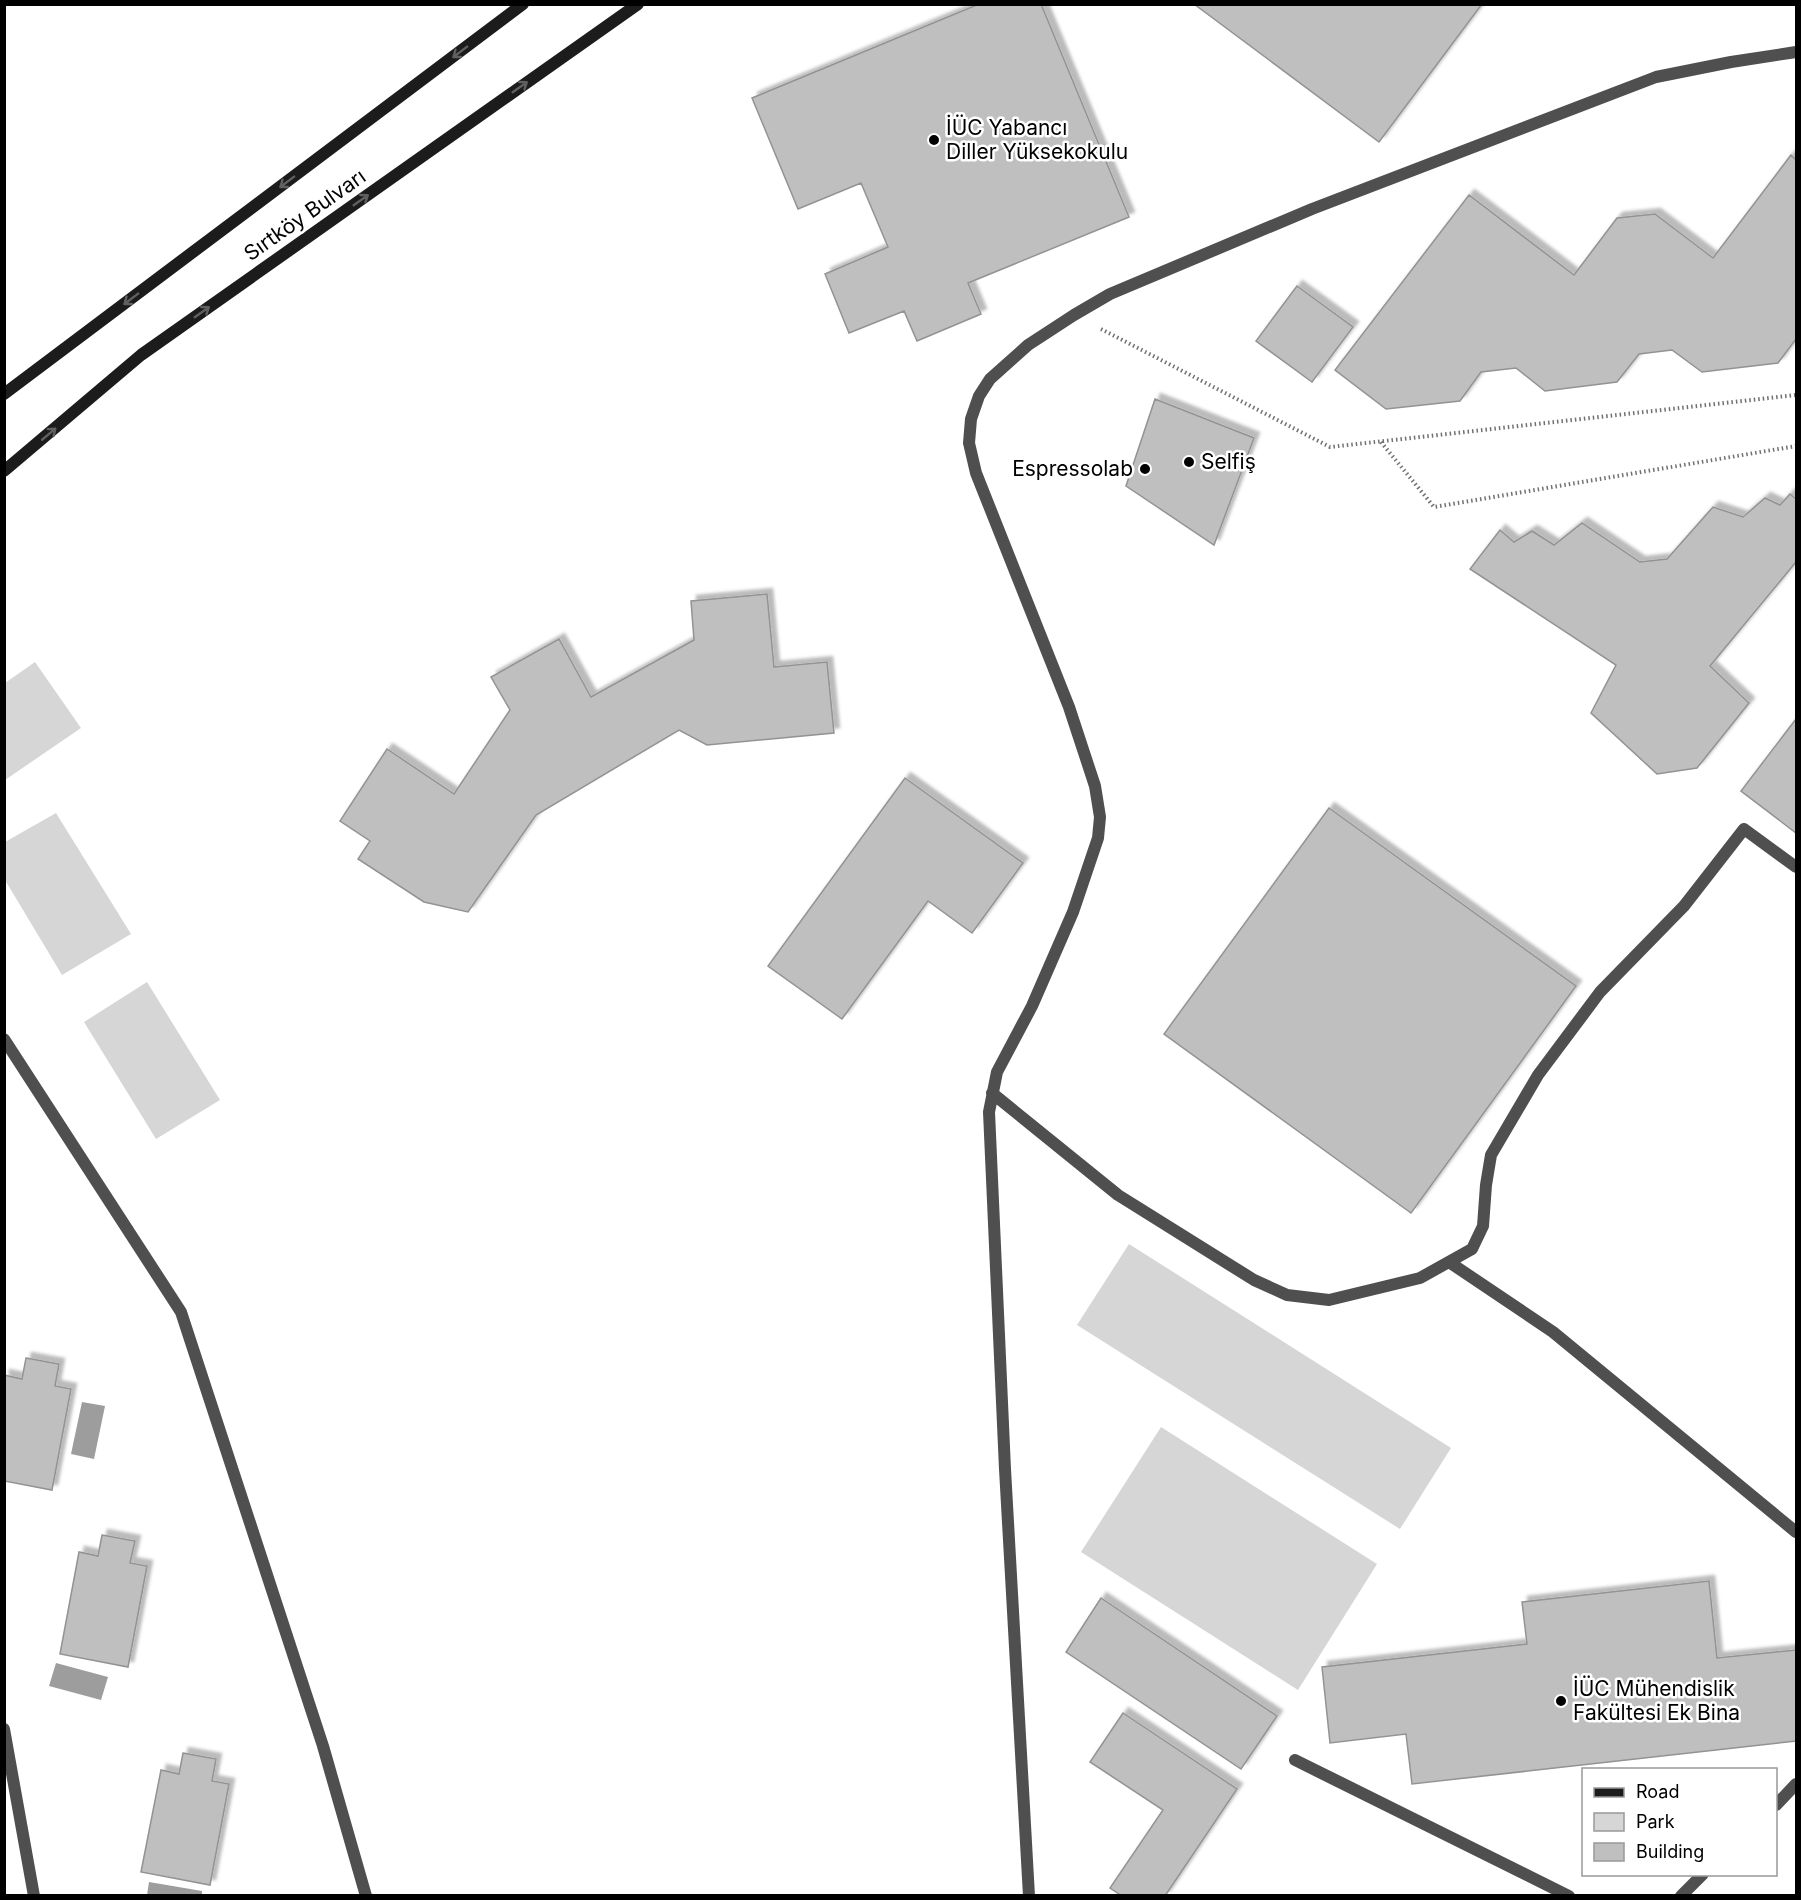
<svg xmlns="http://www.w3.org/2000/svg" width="1801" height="1900" viewBox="0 0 1801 1900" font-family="Inter,sans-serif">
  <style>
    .green { fill: #d6d6d6 }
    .water { fill: #9d9d9d }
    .building { fill: #bfbfbf; stroke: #939393; stroke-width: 1.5; filter: url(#shadow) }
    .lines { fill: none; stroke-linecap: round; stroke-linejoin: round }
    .path { stroke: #717171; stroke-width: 4; stroke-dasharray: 1.5 3; stroke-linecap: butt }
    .service { stroke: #4f4f4f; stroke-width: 12 }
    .minor { stroke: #4f4f4f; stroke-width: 12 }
    .secondary { stroke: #1c1c1c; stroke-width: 12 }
    .oneway { stroke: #606060 }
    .poi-dot { fill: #000; stroke: #fff; stroke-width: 2 }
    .labels { text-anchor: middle; stroke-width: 5; stroke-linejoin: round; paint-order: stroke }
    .poi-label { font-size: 21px; fill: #000; stroke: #fff; text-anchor: start }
    .street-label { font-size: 21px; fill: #000; stroke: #fff }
  </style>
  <defs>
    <filter id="shadow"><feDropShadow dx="5.5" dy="-5.5" stdDeviation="1.5" flood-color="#0004"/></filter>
  </defs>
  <rect width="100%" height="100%" fill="#fff"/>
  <path class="green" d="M 35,662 L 81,728 L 5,780 L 5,683 Z
    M 56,813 L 131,934 L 62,975 L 5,880 L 5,842 Z
    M 147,982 L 220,1100 L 156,1139 L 84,1022 Z
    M 1129,1244 L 1451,1448 L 1400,1529 L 1077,1325 Z
    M 1161,1427 L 1377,1564 L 1298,1690 L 1081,1552 Z"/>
  <path class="water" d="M 82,1402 L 105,1406 L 94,1459 L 71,1454 Z
    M 56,1663 L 108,1677 L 101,1700 L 49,1686 Z
    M 149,1882 L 202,1891 L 202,1895 L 147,1895 Z"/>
  <path class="building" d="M 979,4 L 1041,4 L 1129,217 L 968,283 L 981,314 L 917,341 L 904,311 L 849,333 L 825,274 L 888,247 L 861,183 L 798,209 L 752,98 Z
    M 1194,4 L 1482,4 L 1379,142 Z
    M 1791,155 L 1796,160 L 1796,339 L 1778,363 L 1702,372 L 1672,350 L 1639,354 L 1617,382 L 1545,391 L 1516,368 L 1481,372 L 1460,401 L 1386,409 L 1335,370 L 1469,195 L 1574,275 L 1617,218 L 1655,214 L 1713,258 Z
    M 1297,286 L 1353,327 L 1312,382 L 1256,341 Z
    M 1155,399 L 1254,438 L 1214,545 L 1126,486 Z
    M 1790,494 L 1796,499 L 1796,562 L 1710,666 L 1749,703 L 1697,768 L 1657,774 L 1591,713 L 1616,665 L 1470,569 L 1500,530 L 1514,542 L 1532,531 L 1554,545 L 1582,523 L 1640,562 L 1667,559 L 1713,507 L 1743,517 L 1765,498 L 1780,505 Z
    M 767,594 L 774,667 L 827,662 L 834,733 L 707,745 L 679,730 L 536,815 L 468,912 L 424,902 L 358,859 L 370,841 L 340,821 L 387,749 L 454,794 L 510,710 L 491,677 L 559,639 L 591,697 L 694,640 L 691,601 Z
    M 1796,719 L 1796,833 L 1741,791 Z
    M 905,778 L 1023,863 L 972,933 L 928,901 L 842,1019 L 768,966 Z
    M 1329,808 L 1576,986 L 1411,1213 L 1164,1034 Z
    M 26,1358 L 59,1364 L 55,1386 L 71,1389 L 52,1490 L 4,1481 L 4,1375 L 22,1379 Z
    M 102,1535 L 135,1541 L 130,1563 L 147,1566 L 128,1667 L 60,1654 L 79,1552 L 98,1556 Z
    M 1709,1581 L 1717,1658 L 1796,1650 L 1796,1741 L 1412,1784 L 1406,1734 L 1330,1743 L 1322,1667 L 1527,1644 L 1522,1602 Z
    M 1101,1598 L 1277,1716 L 1241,1769 L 1066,1652 Z
    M 1123,1713 L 1237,1789 L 1165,1896 L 1122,1896 L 1110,1888 L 1163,1810 L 1090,1762 Z
    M 183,1753 L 216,1759 L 212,1781 L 229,1784 L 210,1885 L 141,1872 L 161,1770 L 179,1774 Z"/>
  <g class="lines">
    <path class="path" d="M 1101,329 L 1330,447 L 1796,395
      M 1381,442 L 1434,507 L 1796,446"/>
    <path class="service" d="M 992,1093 L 1118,1195 L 1254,1280 L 1287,1295 L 1329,1300 L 1420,1278 L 1472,1249 L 1483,1226 L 1486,1185 L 1491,1155 L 1538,1075 L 1600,992 L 1684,906 L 1744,829 L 1796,867
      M 1449,1262 L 1553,1332 L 1796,1532
      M 1295,1760 L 1569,1896
      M 1776,1805 L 1796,1784
      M 1029,1896 L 1005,1469 L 989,1112 L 997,1072 L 1032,1006 L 1073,912 L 1098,838 L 1100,817 L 1095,786 L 1069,707 L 976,473 L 969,443 L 971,419 L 979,396 L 990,379 L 1028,345 L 1074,315 L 1110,294 L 1312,209 L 1656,77 L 1731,62 L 1796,52
      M 1681,1896 L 1703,1874"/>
    <path class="minor" d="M 4,1039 L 181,1312 L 323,1746 L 366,1896
      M 4,1729 L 34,1896"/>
    <path class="secondary" d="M 4,394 L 523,4
      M 4,471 L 141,355 L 638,4"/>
  </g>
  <defs><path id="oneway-shaft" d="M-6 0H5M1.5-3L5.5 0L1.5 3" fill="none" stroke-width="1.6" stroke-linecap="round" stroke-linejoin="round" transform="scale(1.5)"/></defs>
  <g class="oneway">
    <use href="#oneway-shaft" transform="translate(460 52) rotate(143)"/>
    <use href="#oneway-shaft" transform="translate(520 87) rotate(-35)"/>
    <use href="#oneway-shaft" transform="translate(287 182) rotate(143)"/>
    <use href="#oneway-shaft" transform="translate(361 200) rotate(-35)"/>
    <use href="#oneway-shaft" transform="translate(131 299) rotate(143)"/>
    <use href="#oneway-shaft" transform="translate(202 312) rotate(-35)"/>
    <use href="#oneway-shaft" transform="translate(49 434) rotate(-40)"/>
  </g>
  <g class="poi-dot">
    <circle cx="934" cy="140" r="6"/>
    <circle cx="1189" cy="462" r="6"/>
    <circle cx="1145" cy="469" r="6"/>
    <circle cx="1561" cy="1701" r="6"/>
  </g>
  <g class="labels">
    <g class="poi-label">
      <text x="946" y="135">İÜC Yabancı<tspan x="946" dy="24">Diller Yüksekokulu</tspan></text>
      <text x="1201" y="469">Selfiş</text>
      <text x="1133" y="476" text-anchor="end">Espressolab</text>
      <text x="1573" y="1696">İÜC Mühendislik<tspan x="1573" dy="24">Fakültesi Ek Bina</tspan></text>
    </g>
    <g class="street-label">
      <text transform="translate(305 215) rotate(-35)" y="7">Sırtköy Bulvarı</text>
    </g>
  </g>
  <rect width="1801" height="1900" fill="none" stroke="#000000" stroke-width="12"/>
  <rect x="1582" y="1768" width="195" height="108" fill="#ffffff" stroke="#999999" stroke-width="1.5"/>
  <rect x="1594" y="1788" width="30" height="9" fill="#1c1c1c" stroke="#999999" stroke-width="1.5"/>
  <text x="1636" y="1798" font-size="18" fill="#000000">Road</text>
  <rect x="1594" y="1813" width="30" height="18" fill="#d6d6d6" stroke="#999999" stroke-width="1.5"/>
  <text x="1636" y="1828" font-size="18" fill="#000000">Park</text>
  <rect x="1594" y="1843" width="30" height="18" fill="#bfbfbf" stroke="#999999" stroke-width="1.5"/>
  <text x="1636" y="1858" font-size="18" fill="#000000">Building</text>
</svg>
